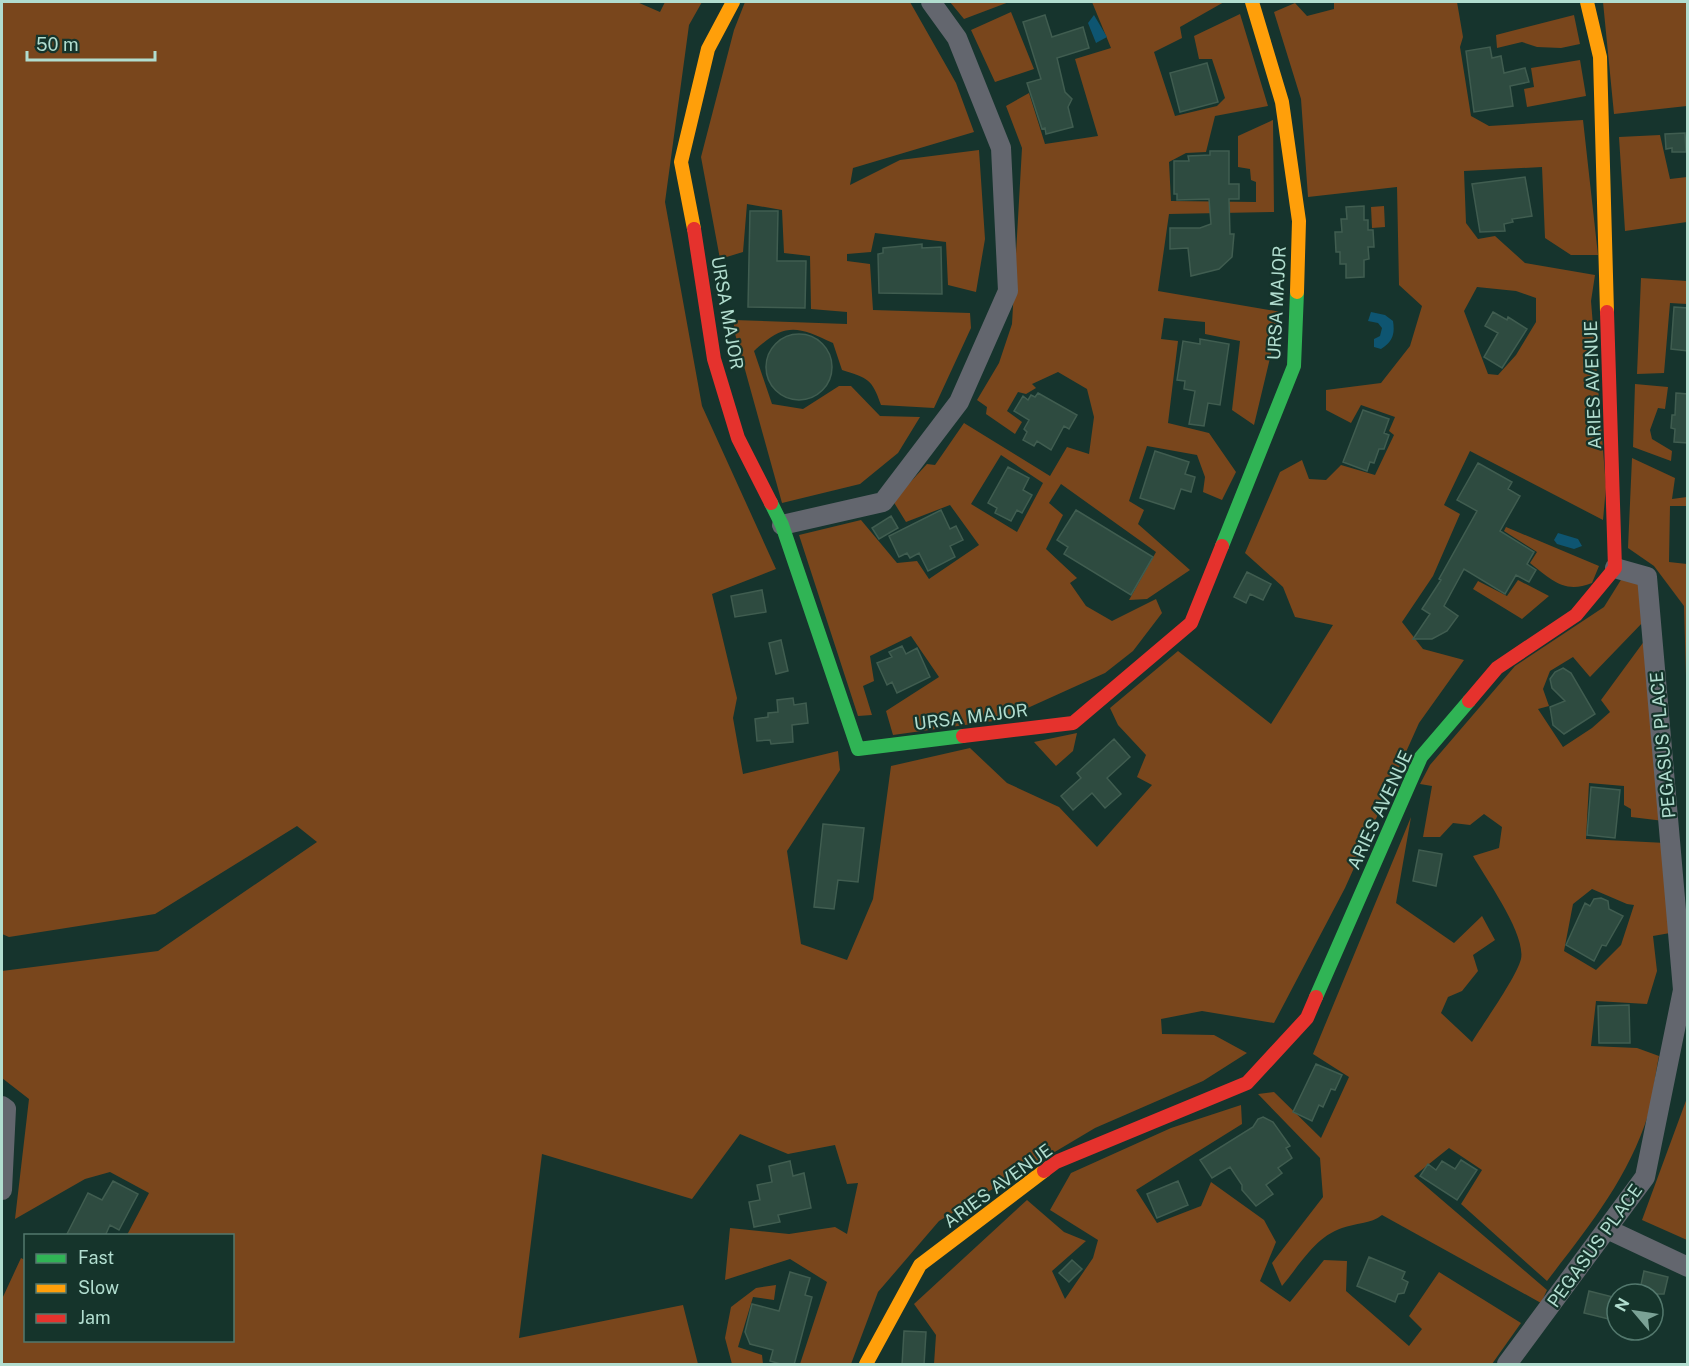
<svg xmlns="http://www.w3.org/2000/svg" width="1689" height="1366" viewBox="0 0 1689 1366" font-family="'Public Sans',sans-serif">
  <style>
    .green { fill: #79461c; fill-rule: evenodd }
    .water { fill: #0e5571 }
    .building { fill: #2e4b40; stroke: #405d50; stroke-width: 1.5 }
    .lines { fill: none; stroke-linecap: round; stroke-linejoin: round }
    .street { stroke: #63666e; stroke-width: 20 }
    .fast { stroke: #30b455; stroke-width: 14 }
    .slow { stroke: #ff9f0a; stroke-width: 14 }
    .jam { stroke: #e5322d; stroke-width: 14 }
    .labels { text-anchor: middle; stroke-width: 4.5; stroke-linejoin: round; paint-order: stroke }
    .street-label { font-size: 18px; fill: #b1ddcf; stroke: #15342b }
  </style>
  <rect width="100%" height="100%" fill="#16342d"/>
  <path class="green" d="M 2,2 L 637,2 L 660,12 L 665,2 L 702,2 L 689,25 L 665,202 L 702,406 L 776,569 L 712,594 L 737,698 L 733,718 L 743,774 L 838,751 L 840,770 L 787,851 L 801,944 L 847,960 L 873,899 L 891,766 L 970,748 L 1007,783 L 1059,807 L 1097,847 L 1152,785 L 1137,777 L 1146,755 L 1118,725 L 1110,708 L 1178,651 L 1271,724 L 1333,625 L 1295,617 L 1283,587 L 1245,553 L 1280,472 L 1302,460 L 1309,479 L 1326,480 L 1341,465 L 1375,475 L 1394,435 L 1389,431 L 1395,417 L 1361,405 L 1351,423 L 1326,410 L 1326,390 L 1381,383 L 1410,346 L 1422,306 L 1399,285 L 1397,187 L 1308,197 L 1301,99 L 1274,12 L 1295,3 L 1307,16 L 1334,9 L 1334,2 L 1457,2 L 1463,37 L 1460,47 L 1471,116 L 1489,126 L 1583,120 L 1598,255 L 1571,255 L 1545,238 L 1542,167 L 1464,171 L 1466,223 L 1478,239 L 1495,236 L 1525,263 L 1595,275 L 1591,301 L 1606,487 L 1603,520 L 1470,451 L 1444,505 L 1460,514 L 1433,576 L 1402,622 L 1423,649 L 1464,660 L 1419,723 L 1345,888 L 1274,1023 L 1202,1011 L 1161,1019 L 1162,1034 L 1214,1035 L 1247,1053 L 1203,1081 L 1095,1128 L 939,1221 L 878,1292 L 851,1364 L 800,1364 L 827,1282 L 790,1259 L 725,1280 L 730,1228 L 789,1234 L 835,1227 L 847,1234 L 858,1183 L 847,1184 L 835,1145 L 788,1154 L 740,1134 L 692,1199 L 542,1154 L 519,1338 L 683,1305 L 698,1364 L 2,1364 L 2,1299 L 21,1258 L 25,1260 L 26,1340 L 232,1340 L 232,1236 L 127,1235 L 149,1193 L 110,1172 L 85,1179 L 15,1219 L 29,1099 L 2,1078 L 2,971 L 158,951 L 317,842 L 297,826 L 155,914 L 9,937 L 2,934 ZM 1477,287 L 1516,291 L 1536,298 L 1536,322 L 1516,355 L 1498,375 L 1488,374 L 1464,311 Z
    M 745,2 L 910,2 L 956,83 L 974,132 L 853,168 L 850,185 L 900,160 L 979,150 L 985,239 L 976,292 L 948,285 L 946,242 L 875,233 L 871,252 L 847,254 L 847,261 L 870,264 L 873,310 L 970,313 L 971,328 L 934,408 L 881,405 C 872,379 868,378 842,370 L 833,343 C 797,326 785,322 754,351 L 772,404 L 803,409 L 839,386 L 851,386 L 880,416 L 920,417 L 898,453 L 860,484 L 782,503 L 734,330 L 734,320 L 847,324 L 847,312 L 811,309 L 810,256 L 784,253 L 782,210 L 747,204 L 743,252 L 720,259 L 701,157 L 734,30 Z
    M 950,2 L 1009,2 L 964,19 Z
    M 1092,2 L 1224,2 L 1180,27 L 1182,38 L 1154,52 L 1175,116 L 1217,106 L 1225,98 L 1212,59 L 1199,59 L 1194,36 L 1240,14 L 1268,106 L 1215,116 L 1206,152 L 1186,153 L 1169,162 L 1171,201 L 1256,202 L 1256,182 L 1251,180 L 1250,169 L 1238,167 L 1238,136 L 1273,120 L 1274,212 L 1169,214 L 1158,291 L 1281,312 L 1254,425 L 1232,410 L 1240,341 L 1205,334 L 1205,322 L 1164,318 L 1161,339 L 1178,341 L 1168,423 L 1209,433 L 1236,472 L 1222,500 L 1203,492 L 1205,477 L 1197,455 L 1147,446 L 1129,501 L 1144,510 L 1138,524 L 1190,570 L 1147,599 L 1129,600 L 1156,552 L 1061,484 L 1049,503 L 1063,515 L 1046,549 L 1077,578 L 1070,583 L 1086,606 L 1112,621 L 1156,599 L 1162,613 L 1133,651 L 1105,673 L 1001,720 L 893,735 L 886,711 L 939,677 L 911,636 L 870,656 L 874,681 L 863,686 L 872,715 L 858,716 L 799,535 L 861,520 L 897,563 L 917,561 L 929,579 L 979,545 L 950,505 L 906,522 L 893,501 L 927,464 L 935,465 L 964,423 L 1050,476 L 1067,447 L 1089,454 L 1094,417 L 1087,389 L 1058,372 L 1032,384 L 1036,388 L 1026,394 L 1018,392 L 1007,411 L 1022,422 L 1015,434 L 986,414 L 987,407 L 977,400 L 999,363 L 1012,324 L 1022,148 L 1006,106 L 1029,93 L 1045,144 L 1098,136 L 1075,59 L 1111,48 ZM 1001,455 L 1043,483 L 1017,532 L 971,504 Z
    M 1603,2 L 1687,2 L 1687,106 L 1614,114 Z
    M 1011,12 L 1034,69 L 995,82 L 971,30 Z
    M 1574,15 L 1580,44 L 1561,48 L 1537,47 L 1522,42 L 1497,48 L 1496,35 Z
    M 1580,60 L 1586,96 L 1527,107 L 1524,89 L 1534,87 L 1531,68 Z
    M 1660,135 L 1670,179 L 1687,177 L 1687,222 L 1625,231 L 1619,137 Z
    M 1384,206 L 1385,227 L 1372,228 L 1371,207 Z
    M 1641,278 L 1687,281 L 1687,304 L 1670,303 L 1664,373 L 1637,374 Z
    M 1635,384 L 1668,387 L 1665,409 L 1658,408 L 1650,430 L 1652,439 L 1672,451 L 1671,461 L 1633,447 Z
    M 1632,458 L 1675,478 L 1672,499 L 1687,497 L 1687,506 L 1670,506 L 1669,562 L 1687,564 L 1687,711 L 1684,606 L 1654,566 L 1628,548 Z
    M 1506,527 L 1599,566 L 1592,583 C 1564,594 1552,580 1530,563 L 1537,552 L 1504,531 Z
    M 1624,575 L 1640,584 L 1645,620 L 1590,677 L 1573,657 L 1550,671 L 1543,689 L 1549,706 L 1538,709 L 1563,747 L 1592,728 L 1610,712 L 1601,700 L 1645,640 L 1664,821 L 1631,817 L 1631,809 L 1624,805 L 1624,786 L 1589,783 L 1586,839 L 1666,843 L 1670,933 L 1653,936 L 1657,971 L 1647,1004 L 1596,1001 L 1591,1046 L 1637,1048 L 1659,1056 C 1655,1075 1653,1097 1648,1115 C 1628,1179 1587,1229 1547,1281 L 1461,1204 L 1482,1170 L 1449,1148 L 1414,1176 L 1547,1290 L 1541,1303 L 1382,1215 C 1371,1224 1355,1223 1342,1228 C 1315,1237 1299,1266 1282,1286 L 1272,1263 L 1323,1197 L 1320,1158 L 1258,1094 L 1274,1092 L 1321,1138 L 1349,1077 L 1313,1054 L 1411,817 L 1396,903 L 1454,943 L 1482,916 L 1495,940 L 1473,955 L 1478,971 L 1462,991 L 1448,997 L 1441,1013 L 1472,1042 C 1483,1024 1516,978 1521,959 C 1526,934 1486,879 1473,856 L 1499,848 L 1502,827 L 1484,814 L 1470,825 L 1453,823 L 1440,837 L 1423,837 L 1432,786 L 1420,784 L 1430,765 L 1515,666 L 1604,607 ZM 1592,889 L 1627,904 L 1634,905 L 1621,945 L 1596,970 L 1564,951 L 1573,904 Z
    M 1518,580 L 1549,596 L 1522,619 L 1473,589 L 1478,581 L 1507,596 Z
    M 1077,733 L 1073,751 L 1056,766 L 1034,742 Z
    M 1687,1098 L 1688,1240 L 1687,1240 L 1642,1220 Z
    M 1241,1105 L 1242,1124 L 1136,1190 L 1157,1223 L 1201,1206 L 1211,1182 L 1264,1220 L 1276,1242 L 1260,1281 L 1290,1302 L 1324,1260 L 1347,1261 L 1346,1291 L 1409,1346 L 1422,1329 L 1409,1316 L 1439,1272 L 1521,1323 L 1492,1364 L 934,1364 L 936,1335 L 914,1304 L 1027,1200 L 1064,1232 L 1086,1241 L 1052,1271 L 1065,1299 L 1093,1258 L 1098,1240 L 1050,1210 L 1071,1173 L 1171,1128 Z
    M 776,1285 L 774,1300 L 753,1297 L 738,1347 L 762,1355 L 763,1364 L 732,1364 L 725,1338 L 731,1307 L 756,1288 Z"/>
  <path class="water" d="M 1094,15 L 1107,37 L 1096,43 L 1088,23 Z
    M 1371,312 L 1385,315 L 1393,321 C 1395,334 1393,341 1381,349 L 1374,347 L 1374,339 L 1380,336 L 1382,328 L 1378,323 L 1368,321 Z
    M 1558,533 L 1578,539 L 1582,546 L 1574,549 L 1557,544 L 1554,540 Z"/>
  <path class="building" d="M 1045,15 L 1052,37 L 1083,27 L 1089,48 L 1057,58 L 1065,92 L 1072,99 L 1068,107 L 1073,127 L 1046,134 L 1045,128 L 1042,129 L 1027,83 L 1041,79 L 1023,22 Z
    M 1490,47 L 1492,58 L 1501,56 L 1504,73 L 1525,68 L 1529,82 L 1510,86 L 1513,106 L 1474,112 L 1466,51 Z
    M 1207,63 L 1218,102 L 1180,112 L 1170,73 Z
    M 1685,133 L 1686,152 L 1672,152 L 1672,148 L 1666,149 L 1665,134 Z
    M 1210,151 L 1229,151 L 1229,184 L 1239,184 L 1239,199 L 1229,199 L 1230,234 L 1234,234 L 1232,257 L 1219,269 L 1191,276 L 1188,248 L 1170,249 L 1170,228 L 1200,228 L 1211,224 L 1209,199 L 1177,200 L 1177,194 L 1174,194 L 1174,161 L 1189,161 L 1188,156 L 1210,155 Z
    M 1525,177 L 1532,216 L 1512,219 L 1513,222 L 1504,224 L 1505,231 L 1480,232 L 1472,184 Z
    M 1364,206 L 1364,220 L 1368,220 L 1368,230 L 1373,230 L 1374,247 L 1368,247 L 1369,259 L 1364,260 L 1364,277 L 1346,278 L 1346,264 L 1340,264 L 1340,252 L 1336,252 L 1335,232 L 1342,232 L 1341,219 L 1347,219 L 1346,207 Z
    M 750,211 L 778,211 L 777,261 L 806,261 L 805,308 L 748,307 Z
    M 922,244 L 922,248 L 941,247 L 942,294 L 879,293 L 878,254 L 883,253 L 883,248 Z
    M 1674,307 L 1688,308 L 1688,351 L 1671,349 Z
    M 1493,312 L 1507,320 L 1508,317 L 1527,329 L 1502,368 L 1484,357 L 1498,333 L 1485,326 Z
    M766 367a33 33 0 1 1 66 0a33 33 0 1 1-66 0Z
    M 1200,339 L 1229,344 L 1220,405 L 1208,403 L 1204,426 L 1189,424 L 1195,391 L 1184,389 L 1185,381 L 1177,380 L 1183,341 L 1200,344 Z
    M 1038,393 L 1077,415 L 1069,429 L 1064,426 L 1051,450 L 1037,441 L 1034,446 L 1023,440 L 1027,432 L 1024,429 L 1029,420 L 1014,411 L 1023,396 L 1028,400 L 1031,395 L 1035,397 Z
    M 1676,393 L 1688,394 L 1688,443 L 1674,442 L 1675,429 L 1671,428 L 1672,415 L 1675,415 Z
    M 1363,410 L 1389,419 L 1384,433 L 1389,435 L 1384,449 L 1379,449 L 1374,463 L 1370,462 L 1367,471 L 1343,462 Z
    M 1155,451 L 1189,462 L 1185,474 L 1195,477 L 1191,492 L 1181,489 L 1174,509 L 1140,498 Z
    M 1478,463 L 1512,482 L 1508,489 L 1520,496 L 1500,531 L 1534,552 L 1527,564 L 1536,570 L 1529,582 L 1516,575 L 1505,594 L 1464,569 L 1444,606 L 1458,616 L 1447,631 L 1432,639 L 1413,639 L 1430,614 L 1422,609 L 1441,580 L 1439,579 L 1477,511 L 1457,500 Z
    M 1008,467 L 1029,478 L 1023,490 L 1032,495 L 1022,513 L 1017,510 L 1011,521 L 995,513 L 997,508 L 988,503 Z
    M 941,510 L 950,529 L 956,526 L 963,540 L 950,546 L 955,557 L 928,571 L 919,553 L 910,558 L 907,553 L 899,557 L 889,536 Z
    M 1076,510 L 1153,557 L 1131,595 L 1064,554 L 1068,547 L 1057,540 Z
    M 891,516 L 898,528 L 879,539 L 872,528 Z
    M 1247,572 L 1271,584 L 1263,600 L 1250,594 L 1246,603 L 1234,597 Z
    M 762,590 L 766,612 L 735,617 L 731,596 Z
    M 781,640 L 788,671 L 776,674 L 769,643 Z
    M 902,646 L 906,654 L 917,648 L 930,677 L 897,693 L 892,682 L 887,685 L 877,663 L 892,657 L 889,652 Z
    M 1563,668 L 1571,673 L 1595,714 L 1564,734 L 1553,725 L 1550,707 L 1565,701 L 1552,688 L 1550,679 L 1555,672 Z
    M 793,698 L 794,705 L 806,703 L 808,723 L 792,725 L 793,742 L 771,744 L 770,740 L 757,741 L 755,719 L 768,717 L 768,713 L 778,712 L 777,700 Z
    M 1114,739 L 1130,757 L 1107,778 L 1121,794 L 1105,808 L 1092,793 L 1073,810 L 1061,796 L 1081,778 L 1077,773 Z
    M 1591,787 L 1620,790 L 1615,838 L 1587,835 Z
    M 823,824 L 864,828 L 858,882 L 838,880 L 834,909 L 814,907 Z
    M 1419,850 L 1442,854 L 1436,886 L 1413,881 Z
    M 1601,898 L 1608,901 L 1609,909 L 1623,916 L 1606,946 L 1602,945 L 1594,961 L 1566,945 L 1585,903 L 1590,906 L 1594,899 Z
    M 1629,1005 L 1630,1043 L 1599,1043 L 1598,1006 Z
    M 1316,1064 L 1342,1075 L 1335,1090 L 1331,1089 L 1323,1107 L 1319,1105 L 1312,1121 L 1293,1112 Z
    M 1263,1117 L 1273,1122 L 1290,1146 L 1286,1148 L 1292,1158 L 1278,1168 L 1282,1173 L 1266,1185 L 1273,1194 L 1256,1206 L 1242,1190 L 1242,1185 L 1230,1167 L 1212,1178 L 1200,1160 L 1253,1127 L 1258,1119 Z
    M 1461,1160 L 1477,1170 L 1457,1200 L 1420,1176 L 1428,1164 L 1436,1170 L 1442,1161 L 1455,1169 Z
    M 790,1161 L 793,1176 L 804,1173 L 811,1208 L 778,1215 L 780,1222 L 754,1227 L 749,1202 L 760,1200 L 757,1185 L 772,1182 L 769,1166 Z
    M 113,1181 L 138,1194 L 119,1230 L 110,1225 L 105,1236 L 66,1236 L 88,1193 L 102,1200 Z
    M 1178,1181 L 1188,1205 L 1157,1218 L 1147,1194 Z
    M 1369,1257 L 1405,1272 L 1402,1279 L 1408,1282 L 1404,1293 L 1398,1294 L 1395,1302 L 1357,1286 Z
    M 1072,1260 L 1082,1269 L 1069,1282 L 1059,1273 Z
    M 1644,1271 L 1668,1277 L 1664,1294 L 1639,1294 Z
    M 790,1272 L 810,1278 L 805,1295 L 812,1297 L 794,1365 L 784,1365 L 770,1361 L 773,1350 L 750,1344 L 745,1332 L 752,1304 L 779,1311 Z
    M 1589,1291 L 1617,1298 L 1617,1321 L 1584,1313 Z
    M 904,1331 L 926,1332 L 924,1365 L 902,1365 Z"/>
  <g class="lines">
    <path class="street" d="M 782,525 L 883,502 L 959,402 L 1008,291 L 1001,148 L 957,38 L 931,2
      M 2,1106 L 6,1109 L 2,1190
      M 1607,1229 L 1688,1267
      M 1507,1364 L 1645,1177 L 1683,990 L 1647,577 L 1615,568"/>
    <path class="fast" d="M 771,503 L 782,525 L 858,749 L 963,736
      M 1222,546 L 1294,366 L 1297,292
      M 1316,997 L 1421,757 L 1469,701"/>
    <path class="slow" d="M 1252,2 L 1282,102 L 1299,221 L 1297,292
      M 1587,2 L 1600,57 L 1607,312
      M 694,229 L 681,162 L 708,49 L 733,2
      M 866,1364 L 920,1265 L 1044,1171"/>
    <path class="jam" d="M 694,229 L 714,359 L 738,438 L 771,503
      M 1469,701 L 1497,668 L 1576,615 L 1615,568 L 1607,312
      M 963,736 L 1073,723 L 1191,623 L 1222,546
      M 1044,1171 L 1056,1162 L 1247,1083 L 1307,1018 L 1316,997"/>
  </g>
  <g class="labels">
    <g class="street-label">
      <text transform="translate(1277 303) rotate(-87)" y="6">URSA MAJOR</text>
      <text transform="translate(727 313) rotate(80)" y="6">URSA MAJOR</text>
      <text transform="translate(1593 385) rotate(-92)" y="6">ARIES AVENUE</text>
      <text transform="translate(971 717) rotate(-7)" y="6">URSA MAJOR</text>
      <text transform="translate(1663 745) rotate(-95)" y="6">PEGASUS PLACE</text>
      <text transform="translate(1380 810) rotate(-65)" y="6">ARIES AVENUE</text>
      <text transform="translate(998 1186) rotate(-36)" y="6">ARIES AVENUE</text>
      <text transform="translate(1595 1246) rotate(-54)" y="6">PEGASUS PLACE</text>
    </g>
  </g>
  <rect width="1689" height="1366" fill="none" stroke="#b1ddcf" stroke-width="6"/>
  <rect x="24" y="1234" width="210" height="108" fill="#15342b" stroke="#53786d" stroke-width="1.5"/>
  <rect x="36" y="1254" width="30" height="9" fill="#30b455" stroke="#53786d" stroke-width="1.5"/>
  <text x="78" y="1264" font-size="18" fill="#b1ddcf">Fast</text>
  <rect x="36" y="1284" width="30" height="9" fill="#ff9f0a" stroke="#53786d" stroke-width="1.5"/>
  <text x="78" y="1294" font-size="18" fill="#b1ddcf">Slow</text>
  <rect x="36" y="1314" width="30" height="9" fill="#e5322d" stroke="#53786d" stroke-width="1.5"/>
  <text x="78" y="1324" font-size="18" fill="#b1ddcf">Jam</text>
  <g transform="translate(1635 1312) rotate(299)"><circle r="28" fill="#15342b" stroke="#53786d" stroke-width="1.5"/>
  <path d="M0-4.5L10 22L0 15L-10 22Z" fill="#7ba296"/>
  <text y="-9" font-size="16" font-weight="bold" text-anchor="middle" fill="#b1ddcf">N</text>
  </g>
  <path d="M27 51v9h128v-9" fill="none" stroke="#b1ddcf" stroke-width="3"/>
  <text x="36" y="51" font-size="18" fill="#b1ddcf" stroke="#15342b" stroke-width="4.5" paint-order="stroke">50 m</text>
</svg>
